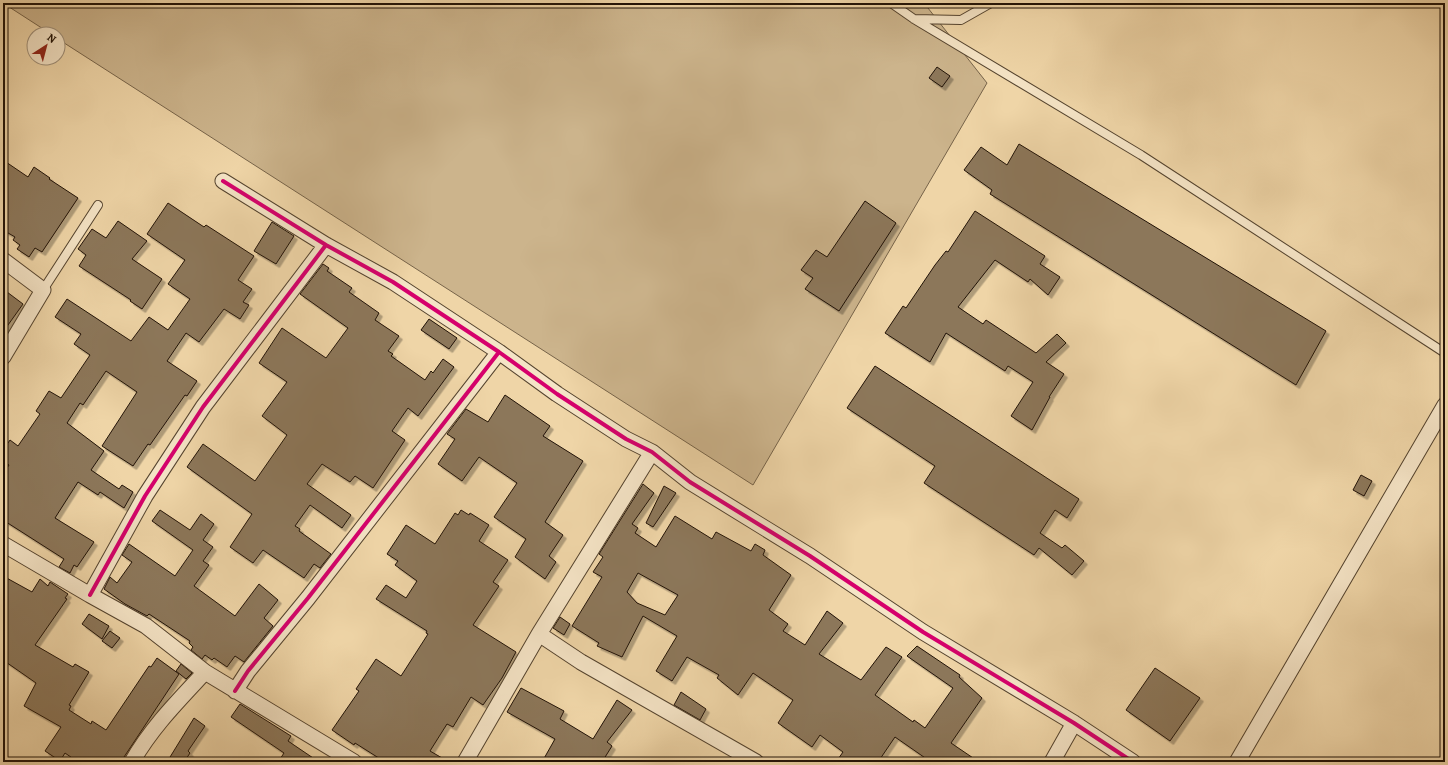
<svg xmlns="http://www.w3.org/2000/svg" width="1448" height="765" viewBox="0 0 1448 765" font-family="Alegreya,serif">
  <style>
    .green { fill: #ccb48c; stroke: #766349 }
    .building { fill: #8c775a; stroke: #211206; fill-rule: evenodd; filter: url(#shadow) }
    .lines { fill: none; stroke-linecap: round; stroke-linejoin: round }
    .lane-casing { stroke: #54432e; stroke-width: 10 }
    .street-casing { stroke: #54432e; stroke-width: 17 }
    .lane { stroke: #f5e4c6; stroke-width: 8 }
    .street { stroke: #f5e4c6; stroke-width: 15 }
    .cycleway-casing { stroke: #f5e4c6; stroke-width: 6 }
    .cycleway { stroke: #d6006c; stroke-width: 4 }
  </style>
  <defs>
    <filter id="shadow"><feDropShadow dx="3.5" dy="3.5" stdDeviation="0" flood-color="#0004"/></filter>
  </defs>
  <rect width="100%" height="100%" fill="#efd5a7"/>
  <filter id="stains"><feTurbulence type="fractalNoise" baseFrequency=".005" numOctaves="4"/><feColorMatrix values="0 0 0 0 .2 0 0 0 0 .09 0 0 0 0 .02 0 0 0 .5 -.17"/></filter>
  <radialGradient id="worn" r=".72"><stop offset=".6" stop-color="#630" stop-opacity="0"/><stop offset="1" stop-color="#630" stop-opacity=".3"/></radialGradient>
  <path class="green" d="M 3,3 L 924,3 L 987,83 L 753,485 L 58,39 L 58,34 L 51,34 Z"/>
  <path class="building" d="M 937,67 L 950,76 L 942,87 L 929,78 Z
    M 1019,144 L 1326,331 L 1296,385 L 990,194 L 992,190 L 964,170 L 981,147 L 1007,165 Z
    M 3,160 L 28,177 L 34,167 L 50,178 L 49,179 L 78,198 L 42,252 L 35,248 L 29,257 L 17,249 L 20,245 L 13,240 L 15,237 L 3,230 Z
    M 865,201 L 896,223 L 839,311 L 805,289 L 813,278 L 801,270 L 816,250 L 827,257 Z
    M 168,203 L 204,227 L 206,225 L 254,256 L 238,280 L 252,289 L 243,302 L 249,305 L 240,319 L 224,309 L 199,342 L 186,333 L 167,361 L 197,381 L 187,396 L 185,395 L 150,445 L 148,444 L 133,466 L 102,446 L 137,392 L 106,371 L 83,405 L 80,403 L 67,423 L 104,451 L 91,470 L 119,489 L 122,485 L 133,492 L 124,508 L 100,492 L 98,495 L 78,482 L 55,518 L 94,542 L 77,567 L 74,565 L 70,573 L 59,567 L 64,559 L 3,520 L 3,474 L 9,465 L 3,461 L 3,450 L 10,440 L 18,446 L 40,414 L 36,411 L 49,391 L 61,398 L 90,355 L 74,344 L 81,334 L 55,317 L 67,299 L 131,341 L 149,317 L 168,330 L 190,299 L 168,284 L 185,260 L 147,234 Z
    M 975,211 L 1045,256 L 1040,264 L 1060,277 L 1048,295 L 1030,279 L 1028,282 L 995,260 L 958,307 L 983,324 L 986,320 L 1036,353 L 1057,334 L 1066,343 L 1046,362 L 1064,374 L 1049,397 L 1050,397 L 1032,430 L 1011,416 L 1033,382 L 1008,366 L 1005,371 L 946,333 L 930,362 L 885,333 L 903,306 L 906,308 L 935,265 L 946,251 L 948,252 Z
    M 118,221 L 147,241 L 132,259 L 162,279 L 142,309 L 130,301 L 131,300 L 79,266 L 86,255 L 78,249 L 92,229 L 106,238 Z
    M 272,222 L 294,236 L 276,264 L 254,251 Z
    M 323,264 L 329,268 L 327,271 L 352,288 L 349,292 L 379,313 L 375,320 L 399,336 L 388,351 L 393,354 L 391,356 L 425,380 L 431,371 L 433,373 L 443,359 L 454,367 L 418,416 L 408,408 L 392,431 L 405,440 L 373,488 L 355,476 L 350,482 L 322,464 L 307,484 L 351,515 L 342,528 L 310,505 L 295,526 L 300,529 L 299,531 L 331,554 L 320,568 L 314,564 L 304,578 L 263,550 L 253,563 L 230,547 L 252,514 L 187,467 L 203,444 L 255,481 L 287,435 L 262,416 L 287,382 L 259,363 L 282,328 L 326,358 L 348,328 L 300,294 Z
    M 3,289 L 23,304 L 3,332 Z
    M 429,319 L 457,338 L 449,349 L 421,330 Z
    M 875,366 L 1079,499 L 1067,518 L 1055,510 L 1040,533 L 1062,548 L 1065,545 L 1084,561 L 1072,575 L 1039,548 L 1034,555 L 924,483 L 935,466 L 847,408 Z
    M 505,395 L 550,426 L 543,436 L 583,461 L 545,522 L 563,535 L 549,556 L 556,562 L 545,579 L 515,557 L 526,539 L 494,517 L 517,483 L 479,457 L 462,481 L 438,464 L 455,439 L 447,434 L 466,409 L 488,422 Z
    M 1361,475 L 1372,481 L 1364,496 L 1353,490 Z
    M 643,484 L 654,493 L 632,524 L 638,528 L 635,533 L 656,547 L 675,516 L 712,539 L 716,532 L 751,551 L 755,544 L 765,550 L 763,555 L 791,575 L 769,610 L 788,624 L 783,631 L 805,645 L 827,611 L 843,623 L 819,654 L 861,680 L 886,647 L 902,657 L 875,695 L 913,722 L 914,720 L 925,728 L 953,688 L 907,656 L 917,646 L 960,675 L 959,677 L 982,698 L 951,743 L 979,762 L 931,762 L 895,737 L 878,762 L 836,762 L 843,752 L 820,735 L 812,747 L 778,723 L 793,700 L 753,673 L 738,695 L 717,678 L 719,675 L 687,657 L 672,681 L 656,671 L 677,636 L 643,616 L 622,657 L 597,646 L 599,643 L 572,626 L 602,577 L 593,572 L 603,557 L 599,554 ZM 638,573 L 678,595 L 665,615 L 637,603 L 627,592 Z
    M 664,486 L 676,493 L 653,527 L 646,523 Z
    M 160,510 L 190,530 L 201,514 L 214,524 L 203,540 L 213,547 L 203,561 L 209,565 L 194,586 L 235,616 L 259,584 L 278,600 L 264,618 L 273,626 L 244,662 L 235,656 L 227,667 L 214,658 L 212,660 L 205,655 L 202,659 L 191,650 L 193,647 L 189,643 L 190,641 L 149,614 L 147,616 L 125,604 L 104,589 L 110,577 L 117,583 L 132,562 L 122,555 L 129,544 L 175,576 L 193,550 L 152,521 Z
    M 461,510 L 469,515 L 470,513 L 489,525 L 479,541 L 508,560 L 493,582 L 499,586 L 473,625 L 516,652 L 502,678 L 483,705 L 471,697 L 453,727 L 447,724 L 430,751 L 449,762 L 385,762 L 355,743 L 354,745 L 332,730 L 359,691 L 356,689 L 376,659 L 401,676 L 428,634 L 426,633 L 427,631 L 376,599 L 386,585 L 406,598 L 417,581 L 395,565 L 398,561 L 387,554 L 406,525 L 435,544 L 455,513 L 458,515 Z
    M 3,576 L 32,592 L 40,579 L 48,586 L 50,582 L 68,594 L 65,598 L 67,599 L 35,645 L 73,667 L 75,664 L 89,672 L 69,705 L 71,706 L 69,710 L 91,724 L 92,721 L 106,730 L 149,666 L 151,667 L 157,658 L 179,674 L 132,745 L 124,757 L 123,762 L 78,762 L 65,753 L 60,761 L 45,751 L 61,727 L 24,706 L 36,683 L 3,660 Z
    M 89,614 L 109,626 L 102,639 L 82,624 Z
    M 560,617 L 570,624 L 564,635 L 553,628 Z
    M 110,631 L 120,638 L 112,648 L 102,641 Z
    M 181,664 L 192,673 L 186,679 L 176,671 Z
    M 1155,668 L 1200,698 L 1170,741 L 1126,710 Z
    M 521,688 L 564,711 L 560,719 L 593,739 L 617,700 L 632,710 L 607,742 L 612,746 L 602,762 L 542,762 L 555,739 L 507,712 Z
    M 681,692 L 706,709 L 700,720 L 674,705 Z
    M 240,704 L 291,736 L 288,741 L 319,762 L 278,762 L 284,753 L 231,717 Z
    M 194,718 L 205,726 L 188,751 L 190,753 L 184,762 L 167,762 Z"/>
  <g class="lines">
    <g class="lane-casing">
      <path id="lane" d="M 891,3 L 914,19 L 1141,155 L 1445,353
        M 914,19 L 961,20 L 991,3
        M 43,290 L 98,205"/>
    </g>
    <g class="street-casing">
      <path id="street" d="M 223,181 L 326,245 L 393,282 L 499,352 L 557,394 L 626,439 L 652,452 L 690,482 L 810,556 L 923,632 L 1074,723 L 1133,762
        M 3,260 L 43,290 L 3,357
        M 3,544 L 90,595 L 146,626 L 205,672 L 354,762
        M 90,595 L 145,496 L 203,407 L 326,245
        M 539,634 L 581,662 L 756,762
        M 235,691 L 248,671 L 308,598 L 499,352
        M 132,762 C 151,728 179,700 205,672
        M 465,762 L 539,634 L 652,452
        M 1052,762 L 1074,723
        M 1237,762 L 1445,405"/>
    </g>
    <use href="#lane" class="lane"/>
    <use href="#street" class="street"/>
    <g class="cycleway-casing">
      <path id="cycleway" d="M 223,181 L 326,245 L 393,282 L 499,352 L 557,394 L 626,439 L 652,452 L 690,482 L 810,556 L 923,632 L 1074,723 L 1133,762
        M 90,595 L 145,496 L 203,407 L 326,245
        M 235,691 L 248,671 L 308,598 L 499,352"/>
    </g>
    <use href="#cycleway" class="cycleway"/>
  </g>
  <rect width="1448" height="765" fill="none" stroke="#efd5a7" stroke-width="16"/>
  <rect x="4" y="4" width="1440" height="757" fill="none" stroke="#211206" stroke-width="2"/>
  <rect x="8" y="8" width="1432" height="749" fill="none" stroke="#211206"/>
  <g transform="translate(46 46) rotate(36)"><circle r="19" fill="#f5e4c6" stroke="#a09079"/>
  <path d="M0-3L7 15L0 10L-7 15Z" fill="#8f2418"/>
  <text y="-6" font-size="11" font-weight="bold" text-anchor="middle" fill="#211206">N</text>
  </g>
  <rect width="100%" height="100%" filter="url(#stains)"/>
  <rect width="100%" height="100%" fill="url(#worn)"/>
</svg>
